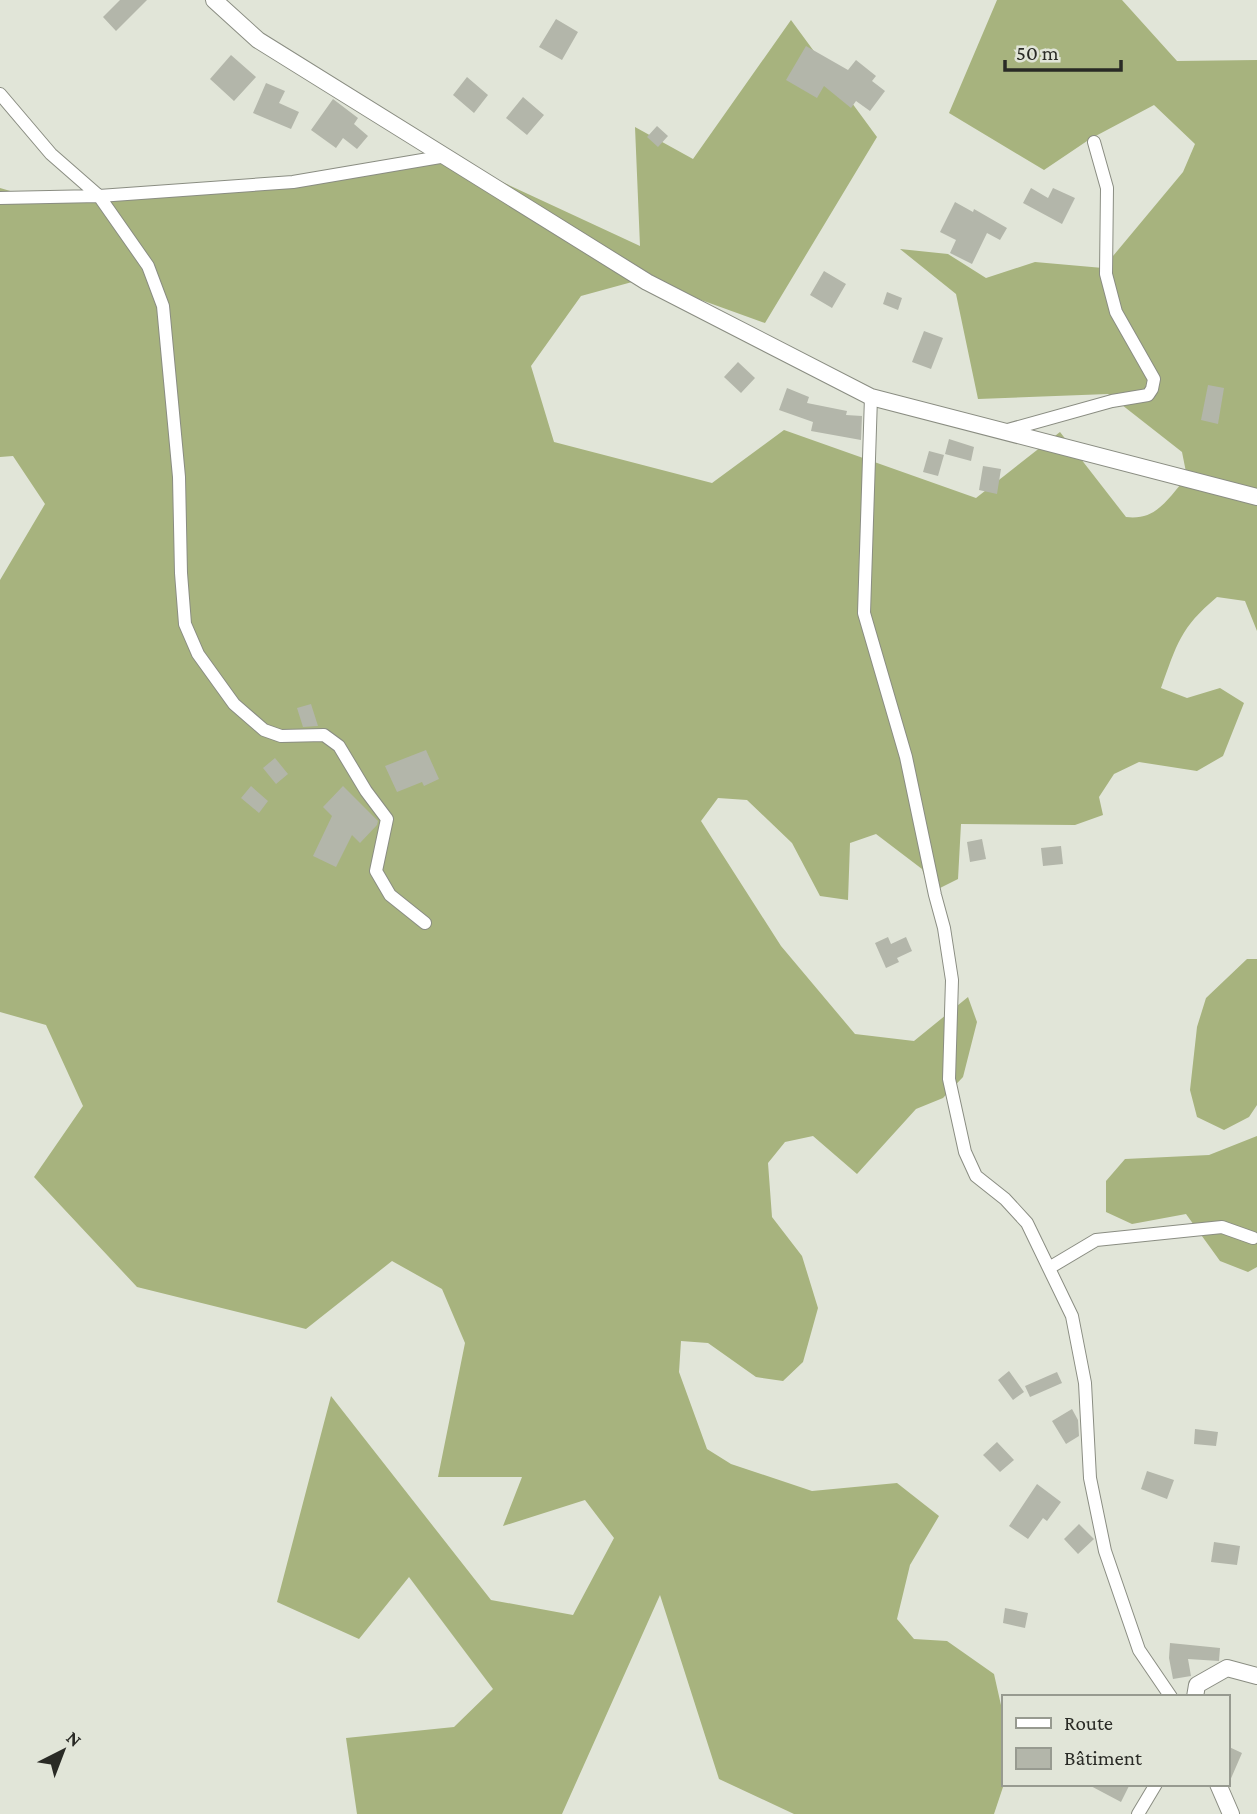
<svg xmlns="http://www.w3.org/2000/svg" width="1257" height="1814" viewBox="0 0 1257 1814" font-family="'Crimson Pro',serif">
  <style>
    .forest { fill: #a7b37e }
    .building { fill: #b3b6aa }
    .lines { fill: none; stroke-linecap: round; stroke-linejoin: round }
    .minor-casing { stroke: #8a8d82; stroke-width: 14 }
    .tertiary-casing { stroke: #8a8d82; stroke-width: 18 }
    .minor { stroke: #fff; stroke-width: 12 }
    .tertiary { stroke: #fff; stroke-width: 16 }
  </style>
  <rect width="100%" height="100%" fill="#e1e5d8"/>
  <path class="forest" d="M 997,0 L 1122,0 L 1177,61 L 1257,60 L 1257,631 L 1245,601 L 1217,597 C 1180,628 1177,644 1161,688 L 1187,698 L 1220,688 L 1244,703 L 1223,756 L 1197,771 L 1139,762 L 1114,774 L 1099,797 L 1103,815 L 1075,825 L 961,824 L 958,879 L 930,893 L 922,869 L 876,834 L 850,843 L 848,900 L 820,896 L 792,843 L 747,800 L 718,798 L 701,821 L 781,946 L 855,1034 L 914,1041 L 968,997 L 977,1022 L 963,1077 L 943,1098 L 916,1109 L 857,1174 L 813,1136 L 785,1142 L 768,1163 L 772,1217 L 802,1256 L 818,1308 L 803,1362 L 783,1381 L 756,1377 L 708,1343 L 681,1341 L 679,1372 L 707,1449 L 731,1464 L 812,1491 L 897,1483 L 939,1516 L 910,1565 L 897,1619 L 914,1639 L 947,1641 L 994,1674 L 1003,1714 L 1004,1784 L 994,1814 L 794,1814 L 719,1779 L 660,1595 L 562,1814 L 357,1814 L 346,1738 L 454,1727 L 493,1689 L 409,1577 L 359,1639 L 277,1602 L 331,1396 L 491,1600 L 573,1615 L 614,1538 L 585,1500 L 503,1526 L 522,1477 L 438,1477 L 465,1343 L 442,1289 L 392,1261 L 306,1329 L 137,1287 L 34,1177 L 83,1106 L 46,1025 L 0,1012 L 0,580 L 45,504 L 13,456 L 0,457 L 0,188 L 24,195 L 289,179 L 442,154 L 640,246 L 635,127 L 693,159 L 791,20 L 877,137 L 765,323 L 643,279 L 581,296 L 531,366 L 554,442 L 712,483 L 784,430 L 976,498 L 1060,432 L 1126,517 C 1157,521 1168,498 1187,477 L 1182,452 L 1108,394 L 978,399 L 956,294 L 900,249 L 948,254 L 986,278 L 1035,262 L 1103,268 L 1183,172 L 1195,144 L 1154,105 L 1090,139 L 1044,170 L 949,113 Z
    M 1247,959 L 1257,959 L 1257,1105 L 1249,1117 L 1224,1130 L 1197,1117 L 1190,1090 L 1197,1027 L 1206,998 Z
    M 1257,1136 L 1257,1267 L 1248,1272 L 1220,1261 L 1186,1214 L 1132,1224 L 1106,1212 L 1106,1181 L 1125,1159 L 1209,1155 Z"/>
  <path class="building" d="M 120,0 L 147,0 L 116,31 L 103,17 Z
    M 556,19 L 578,32 L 562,60 L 539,47 Z
    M 806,46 L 848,70 L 856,60 L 876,76 L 872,81 L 885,91 L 870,111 L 856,101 L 851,108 L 824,86 L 817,98 L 786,80 Z
    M 231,55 L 256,77 L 234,101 L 210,79 Z
    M 467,77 L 488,95 L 474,113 L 453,95 Z
    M 266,83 L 285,91 L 279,103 L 299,112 L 291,129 L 253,113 Z
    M 523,97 L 544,115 L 527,135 L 506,118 Z
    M 333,99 L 358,118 L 354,124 L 368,136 L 357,149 L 343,138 L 336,148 L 311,130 Z
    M 657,126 L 668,136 L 658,147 L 647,137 Z
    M 1031,188 L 1048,198 L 1053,188 L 1075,198 L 1062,224 L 1023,203 Z
    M 955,202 L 973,212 L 974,209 L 1007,228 L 1000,240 L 987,233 L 972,264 L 950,253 L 956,240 L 940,232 Z
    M 824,271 L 846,284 L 832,308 L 810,295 Z
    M 887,292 L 902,298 L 898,310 L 883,304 Z
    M 924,331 L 943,338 L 931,369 L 912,362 Z
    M 738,362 L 755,378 L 741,393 L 724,377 Z
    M 1208,385 L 1224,388 L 1218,424 L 1201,420 Z
    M 787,388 L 809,397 L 807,403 L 847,411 L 846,415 L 862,416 L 861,440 L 811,431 L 813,422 L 779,410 Z
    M 949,439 L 974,447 L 971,461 L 945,454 Z
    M 929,451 L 944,455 L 938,476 L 923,472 Z
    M 983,466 L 1001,469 L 997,494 L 979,490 Z
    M 311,704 L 318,726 L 303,727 L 297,708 Z
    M 426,750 L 439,779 L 424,786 L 422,782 L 397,792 L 385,766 Z
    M 275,758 L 288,774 L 276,784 L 263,768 Z
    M 251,786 L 268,801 L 259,813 L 241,798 Z
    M 343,786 L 378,821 L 377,825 L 360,843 L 352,835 L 336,867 L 313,856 L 332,816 L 323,807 Z
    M 982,839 L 986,859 L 970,862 L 967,842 Z
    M 1061,846 L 1063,864 L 1043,866 L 1041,848 Z
    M 888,937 L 891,944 L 906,937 L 912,951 L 897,958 L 899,962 L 886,968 L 875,943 Z
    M 1009,1371 L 1024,1392 L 1013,1400 L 998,1380 Z
    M 1057,1372 L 1062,1383 L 1030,1397 L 1025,1386 Z
    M 1072,1409 L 1078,1420 L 1079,1436 L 1066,1444 L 1052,1421 Z
    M 1195,1429 L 1218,1432 L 1216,1446 L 1194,1444 Z
    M 997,1442 L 1014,1460 L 1000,1472 L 983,1455 Z
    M 1147,1471 L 1174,1480 L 1167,1499 L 1141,1489 Z
    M 1037,1484 L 1061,1502 L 1047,1521 L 1043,1518 L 1028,1539 L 1009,1526 Z
    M 1079,1524 L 1094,1539 L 1078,1554 L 1064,1539 Z
    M 1214,1542 L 1240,1546 L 1237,1565 L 1211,1562 Z
    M 1005,1608 L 1028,1613 L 1025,1628 L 1003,1623 Z
    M 1170,1643 L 1220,1648 L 1219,1661 L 1188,1659 L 1191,1676 L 1173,1679 L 1169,1658 Z
    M 1227,1746 L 1242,1753 L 1229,1783 L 1227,1779 Z
    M 1087,1784 L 1130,1784 L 1121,1802 Z"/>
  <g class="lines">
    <g class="minor-casing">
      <path id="minor" d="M 0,94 L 51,154 L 99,196 L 148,266 L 163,306 L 179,477 L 181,573 L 185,624 L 198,654 L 234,704 L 264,730 L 281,736 L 324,735 L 339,746 L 366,791 L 387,819 L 376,871 L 390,895 L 425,923
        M 0,198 L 99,196 L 293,182 L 446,156
        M 871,397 L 864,613 L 906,757 L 935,895 L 944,928 L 952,980 L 949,1079 L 965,1152 L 976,1176 L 1005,1199 L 1027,1223 L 1072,1316 L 1085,1383 L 1090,1478 L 1105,1551 L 1139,1650 L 1171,1697
        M 1004,431 L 1112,401 L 1148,395 L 1152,389 L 1154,379 L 1116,312 L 1106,274 L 1107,188 L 1094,142
        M 1049,1268 L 1096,1240 L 1222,1227 L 1253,1238
        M 1138,1814 L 1156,1784"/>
    </g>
    <g class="tertiary-casing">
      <path id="tertiary" d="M 214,0 L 258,40 L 647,282 L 871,397 L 1257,497
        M 1195,1697 L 1197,1685 L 1227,1668 L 1257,1676
        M 1218,1784 L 1231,1814"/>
    </g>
    <use href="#minor" class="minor"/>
    <use href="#tertiary" class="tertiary"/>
  </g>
  <rect x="1002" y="1695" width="228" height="91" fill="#e1e5d8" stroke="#979a90" stroke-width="2"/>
  <rect x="1016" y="1718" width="35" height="10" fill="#ffffff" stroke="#979a90" stroke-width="2"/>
  <text x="1064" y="1730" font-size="21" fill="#292a25">Route</text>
  <rect x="1016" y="1748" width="35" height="21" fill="#b3b6aa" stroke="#979a90" stroke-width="2"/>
  <text x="1064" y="1765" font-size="21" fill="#292a25">Bâtiment</text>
  <g transform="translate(63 1751) rotate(42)" stroke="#e1e5d8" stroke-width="5" paint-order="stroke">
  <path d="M0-5L12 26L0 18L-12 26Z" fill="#292a25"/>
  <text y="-10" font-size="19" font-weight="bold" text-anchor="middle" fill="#292a25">N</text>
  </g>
  <path d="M1005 60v10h116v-10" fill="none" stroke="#292a25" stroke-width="3.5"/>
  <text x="1016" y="60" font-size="21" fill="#292a25" stroke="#e1e5d8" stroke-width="5" paint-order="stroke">50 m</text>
</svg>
